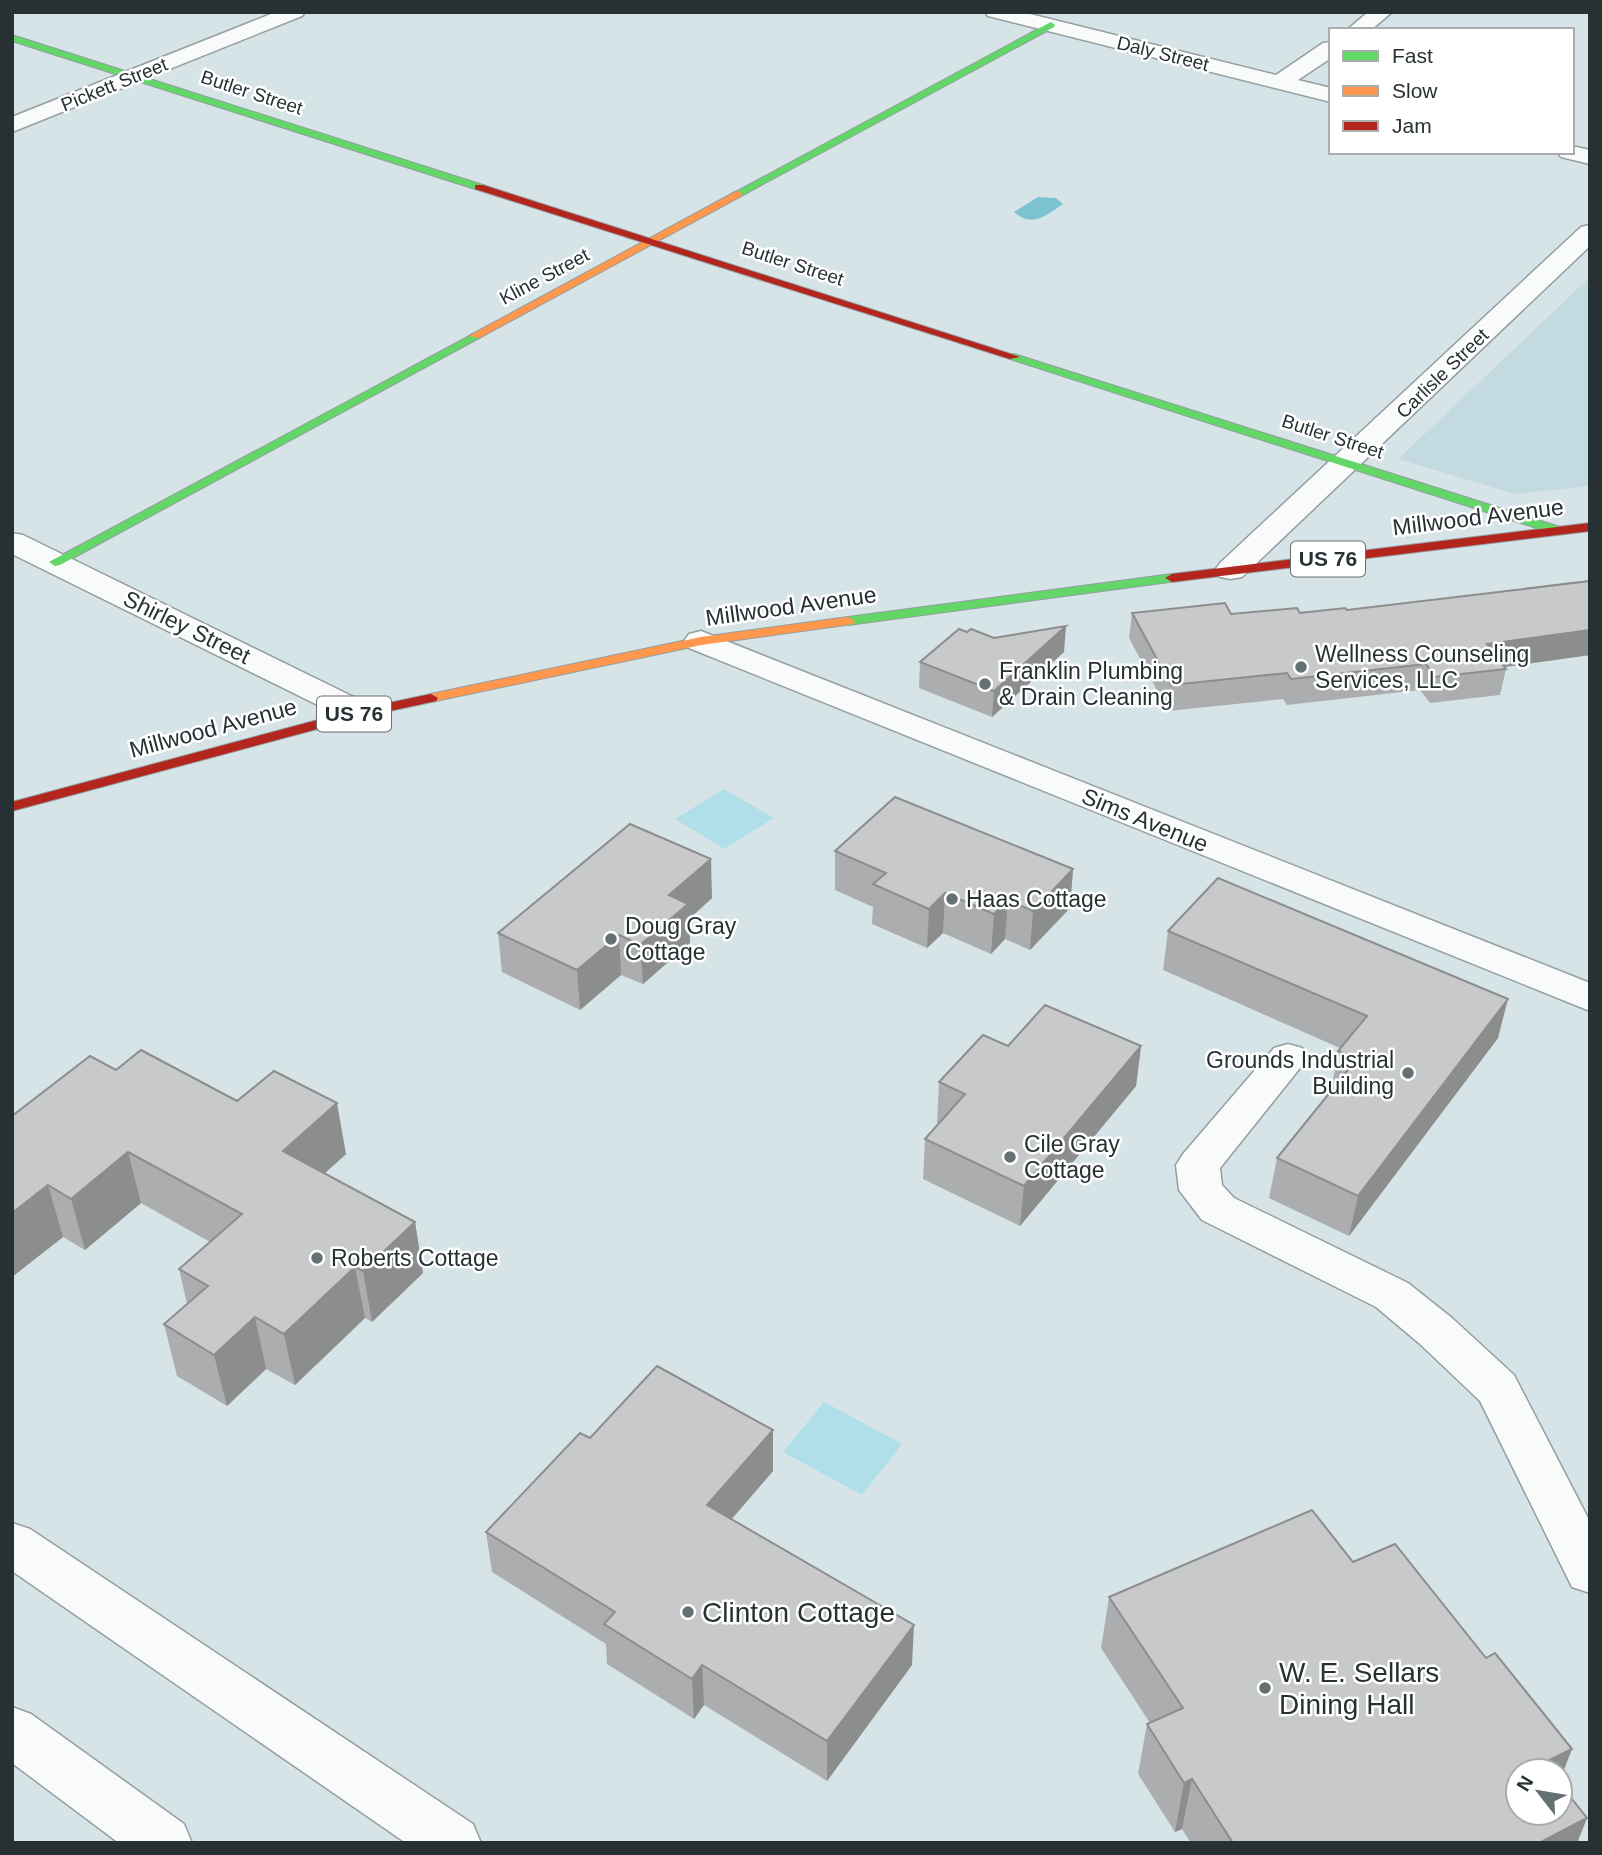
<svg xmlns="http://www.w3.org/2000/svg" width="1602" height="1855" viewBox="0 0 1602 1855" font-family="Helvetica,sans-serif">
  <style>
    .built { fill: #c3dbe0 }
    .green { fill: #b0dfe9 }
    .water { fill: #7cc2d0 }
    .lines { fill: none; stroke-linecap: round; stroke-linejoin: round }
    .street-casing { stroke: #949ea1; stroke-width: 3 }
    .fast-casing { stroke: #949ea1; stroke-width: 2 }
    .slow-casing { stroke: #949ea1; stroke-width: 2 }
    .jam-casing { stroke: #949ea1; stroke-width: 2 }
    .street { fill: #f9fbfb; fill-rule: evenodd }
    .fast { fill: #63d668; fill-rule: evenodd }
    .slow { fill: #ff974d; fill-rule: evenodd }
    .jam { fill: #b3261e; fill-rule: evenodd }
    .wall { fill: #acadae }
    .shaded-wall { fill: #8c8d8d }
    .building { fill: #c8c9ca; stroke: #8c8d8d; stroke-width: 2 }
    .poi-dot { fill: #657072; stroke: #fff; stroke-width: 2.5 }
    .labels { text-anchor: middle; stroke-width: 5; stroke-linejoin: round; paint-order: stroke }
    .far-street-label { font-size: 19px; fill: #273133; stroke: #fff }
    .shield { fill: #fff; stroke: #686f70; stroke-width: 2 }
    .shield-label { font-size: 21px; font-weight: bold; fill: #273133 }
    .street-label { font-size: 23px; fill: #273133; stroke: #fff }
    .poi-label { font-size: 23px; fill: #273133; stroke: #fff; text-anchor: start }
    .near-poi-label { font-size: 28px; fill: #273133; stroke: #fff; text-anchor: start }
  </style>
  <rect width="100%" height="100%" fill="#d7e4e7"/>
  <path class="built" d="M 1590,277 L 1590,486 L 1515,494 L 1398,459 Z"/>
  <path class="green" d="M 724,789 L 774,818 L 724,849 L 675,819 Z
    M 824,1402 L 902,1444 L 862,1495 L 783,1452 Z"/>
  <path class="water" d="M 1038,197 L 1056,198 L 1063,204 C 1048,214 1032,229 1014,212 Z"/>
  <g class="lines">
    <g class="street-casing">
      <path id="street" d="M 276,12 L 305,12 L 302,16 L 12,132 L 12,117 Z
        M 985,12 L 1022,12 L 1276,75 L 1323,43 L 1331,42 L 1331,58 L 1298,80 L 1331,88 L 1331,102 L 988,16 Z
        M 1368,12 L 1392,12 L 1371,30 L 1347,30 Z
        M 1572,146 L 1590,150 L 1590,164 L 1561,157 L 1557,152 L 1572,152 Z
        M 1590,225 L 1590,246 L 1242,577 L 1231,579 L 1220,577 L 1215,570 L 1220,563 L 1581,227 Z
        M 12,533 L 23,535 L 372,706 L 377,713 L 372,720 L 360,723 L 348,720 L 12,554 Z
        M 701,631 L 1590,983 L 1590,1011 L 689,648 L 684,641 L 689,634 Z
        M 1288,1044 L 1302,1048 L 1308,1058 L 1220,1168 L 1222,1185 L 1234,1198 L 1408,1283 L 1452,1318 L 1514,1375 L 1590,1522 L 1590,1593 L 1572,1587 L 1480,1401 L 1420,1344 L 1376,1307 L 1202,1220 L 1179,1190 L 1176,1165 L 1183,1154 L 1274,1048 Z
        M 12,1523 L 30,1529 L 473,1824 L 481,1843 L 406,1843 L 12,1571 Z
        M 12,1707 L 31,1714 L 184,1824 L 192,1843 L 119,1843 L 12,1763 Z"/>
    </g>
    <g class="fast-casing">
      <path id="fast" d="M 1051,22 L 1055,25 L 1054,27 L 741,196 L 732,194 Z
        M 12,35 L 483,185 L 484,187 L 475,189 L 12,41 Z
        M 475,333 L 481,336 L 479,338 L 60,565 L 55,566 L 49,562 Z
        M 1014,354 L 1563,528 L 1565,531 L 1563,534 L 1555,534 L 1010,359 L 1008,357 Z
        M 1172,574 L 1177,575 L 1177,581 L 848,625 L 841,621 L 848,617 Z"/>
    </g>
    <g class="slow-casing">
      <path id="slow" d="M 737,191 L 741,192 L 741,196 L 479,338 L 469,336 Z
        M 848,617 L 855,621 L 853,624 L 701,645 L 431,702 L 424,698 L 431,694 L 701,637 Z"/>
    </g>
    <g class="jam-casing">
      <path id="jam" d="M 475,185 L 483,185 L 1020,357 L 1010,359 L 475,189 Z
        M 1590,523 L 1590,531 L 1172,582 L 1165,578 L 1172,574 Z
        M 431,694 L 438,698 L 436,701 L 362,717 L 12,811 L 12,802 L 355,710 Z"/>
    </g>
    <use href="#street" class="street"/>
    <use href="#fast" class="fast"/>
    <use href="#slow" class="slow"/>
    <use href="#jam" class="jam"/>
  </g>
  <path class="wall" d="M 1347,610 L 1590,655 L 1504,667 L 1506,669 L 1500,695 L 1430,703 L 1420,690 L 1287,705 L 1283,699 L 1168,711 L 1129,638 L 1132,613 L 1231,614 Z
    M 994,638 L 1064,652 L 992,717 L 919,688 L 920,662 Z
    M 835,851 L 1073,869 L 1070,908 L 1030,950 L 1005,939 L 991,954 L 943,933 L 927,948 L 872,924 L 873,907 L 835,890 Z
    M 712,898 L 689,919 L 690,943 L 643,984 L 621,975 L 580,1010 L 502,972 L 498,933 Z
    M 1168,931 L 1498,1038 L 1349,1236 L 1269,1198 L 1277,1158 L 1331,1091 L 1338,1051 L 1340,1048 L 1163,970 Z
    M 1008,1046 L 1141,1046 L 1136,1086 L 1020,1226 L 923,1179 L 925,1139 L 939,1123 L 937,1123 L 939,1082 Z
    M 116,1070 L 346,1154 L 325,1173 L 415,1222 L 423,1273 L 372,1322 L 365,1318 L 295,1385 L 266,1369 L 227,1406 L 177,1376 L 164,1324 L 187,1304 L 179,1269 L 210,1242 L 141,1203 L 85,1250 L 63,1237 L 12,1277 L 12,1116 Z
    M 773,1430 L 773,1471 L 732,1519 L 912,1665 L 827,1781 L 704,1705 L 694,1719 L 607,1664 L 606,1644 L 492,1572 L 486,1532 L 590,1438 Z
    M 1353,1562 L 1486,1658 L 1572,1749 L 1560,1780 L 1560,1771 L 1518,1771 L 1587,1818 L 1577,1843 L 1191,1843 L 1182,1829 L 1175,1832 L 1138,1774 L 1147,1724 L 1150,1723 L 1101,1648 L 1109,1597 Z"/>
  <path class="shaded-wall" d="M 1066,626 L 1064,652 L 992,717 L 994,691 Z
    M 1590,630 L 1590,655 L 1482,670 L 1487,644 Z
    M 711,859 L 712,898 L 689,919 L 690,943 L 643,984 L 640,945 L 669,895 Z
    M 1073,869 L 1070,908 L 1030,950 L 1033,911 Z
    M 945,893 L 943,933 L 927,948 L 929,909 Z
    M 1008,900 L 1005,939 L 991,954 L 994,914 Z
    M 619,935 L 621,975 L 580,1010 L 577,970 Z
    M 1508,999 L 1498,1038 L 1349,1236 L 1358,1196 Z
    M 1141,1046 L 1136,1086 L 1020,1226 L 1024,1186 Z
    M 337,1103 L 346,1154 L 293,1202 L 283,1151 Z
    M 128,1152 L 141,1203 L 85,1250 L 71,1199 Z
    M 48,1185 L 63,1237 L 12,1277 L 12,1213 Z
    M 415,1222 L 423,1273 L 372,1322 L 363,1271 Z
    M 355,1267 L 365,1318 L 295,1385 L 284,1334 Z
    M 255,1317 L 266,1369 L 227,1406 L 214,1355 Z
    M 773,1430 L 773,1471 L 709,1545 L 707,1505 Z
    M 914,1625 L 912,1665 L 827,1781 L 827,1741 Z
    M 702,1665 L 704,1705 L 694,1719 L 692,1679 Z
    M 1572,1749 L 1560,1780 L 1560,1771 L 1540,1771 L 1543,1763 Z
    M 1192,1779 L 1182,1829 L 1175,1832 L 1184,1783 Z
    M 1587,1818 L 1577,1843 L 1539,1843 Z"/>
  <path class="building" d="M 1590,581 L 1590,630 L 1487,644 L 1506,669 L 1435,677 L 1426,664 L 1291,679 L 1287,673 L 1171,685 L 1132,613 L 1225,603 L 1231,614 L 1297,608 L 1300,613 L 1345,608 L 1347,610 Z
    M 1066,626 L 994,691 L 920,662 L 959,629 L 967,632 L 971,629 L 994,638 Z
    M 895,797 L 1073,869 L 1033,911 L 1008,900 L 994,914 L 945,893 L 929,909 L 873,884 L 886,873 L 835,851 Z
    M 630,824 L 711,859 L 669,895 L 688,904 L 640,945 L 619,935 L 577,970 L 498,933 Z
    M 1218,878 L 1508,999 L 1358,1196 L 1277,1158 L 1357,1059 L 1338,1051 L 1367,1016 L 1168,931 Z
    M 1045,1005 L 1141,1046 L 1024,1186 L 925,1139 L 965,1094 L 939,1082 L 983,1035 L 1008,1046 Z
    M 141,1050 L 237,1101 L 274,1071 L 337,1103 L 283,1151 L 415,1222 L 363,1271 L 355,1267 L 284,1334 L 255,1317 L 214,1355 L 164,1324 L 208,1286 L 179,1269 L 242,1214 L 128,1152 L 71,1199 L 48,1185 L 12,1213 L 12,1116 L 90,1056 L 116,1070 Z
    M 657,1366 L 773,1430 L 707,1505 L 914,1625 L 827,1741 L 702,1665 L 692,1679 L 604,1624 L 615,1612 L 486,1532 L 580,1433 L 590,1438 Z
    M 1312,1510 L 1353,1562 L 1395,1544 L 1486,1658 L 1495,1653 L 1572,1749 L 1543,1763 L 1550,1771 L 1518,1771 L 1518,1813 L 1560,1813 L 1560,1784 L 1587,1818 L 1539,1843 L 1233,1843 L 1192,1779 L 1184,1783 L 1147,1724 L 1183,1708 L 1109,1597 Z"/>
  <g class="poi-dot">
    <circle cx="1301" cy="667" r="7"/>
    <circle cx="985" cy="684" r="7"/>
    <circle cx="952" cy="899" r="7"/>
    <circle cx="611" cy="939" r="7"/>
    <circle cx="1408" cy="1073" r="7"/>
    <circle cx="1010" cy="1157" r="7"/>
    <circle cx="317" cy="1258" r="7"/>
    <circle cx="688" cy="1612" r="7"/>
    <circle cx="1265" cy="1688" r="7"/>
  </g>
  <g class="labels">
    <g class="far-street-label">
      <text transform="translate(1163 53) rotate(14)" y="7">Daly Street</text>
      <text transform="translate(114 84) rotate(-22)" y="7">Pickett Street</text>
      <text transform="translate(252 92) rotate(18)" y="7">Butler Street</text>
      <text transform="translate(793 263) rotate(18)" y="7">Butler Street</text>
      <text transform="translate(544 276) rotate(-28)" y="7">Kline Street</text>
      <text transform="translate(1442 373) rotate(-44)" y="7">Carlisle Street</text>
      <text transform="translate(1333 436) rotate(18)" y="7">Butler Street</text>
    </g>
    <g class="shield">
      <rect x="1291" y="541.5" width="74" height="35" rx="5"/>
      <rect x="317" y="696.5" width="74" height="35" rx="5"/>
    </g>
    <g class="shield-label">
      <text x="1328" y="566">US 76</text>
      <text x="354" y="721">US 76</text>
    </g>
    <g class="street-label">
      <text transform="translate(1478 517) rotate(-7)" y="8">Millwood Avenue</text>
      <text transform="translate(791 606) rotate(-8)" y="8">Millwood Avenue</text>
      <text transform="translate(187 627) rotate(26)" y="8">Shirley Street</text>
      <text transform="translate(213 728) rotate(-15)" y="8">Millwood Avenue</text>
      <text transform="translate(1145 820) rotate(22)" y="8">Sims Avenue</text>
    </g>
    <g class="poi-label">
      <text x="1315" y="662">Wellness Counseling<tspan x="1315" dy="26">Services, LLC</tspan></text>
      <text x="999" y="679">Franklin Plumbing<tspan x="999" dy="26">&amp; Drain Cleaning</tspan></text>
      <text x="966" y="907">Haas Cottage</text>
      <text x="625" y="934">Doug Gray<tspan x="625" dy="26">Cottage</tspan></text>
      <text x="1394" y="1068" text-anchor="end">Grounds Industrial<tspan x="1394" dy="26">Building</tspan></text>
      <text x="1024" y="1152">Cile Gray<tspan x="1024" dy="26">Cottage</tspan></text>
      <text x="331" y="1266">Roberts Cottage</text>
    </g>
    <g class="near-poi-label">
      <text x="702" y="1622">Clinton Cottage</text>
      <text x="1279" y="1682">W. E. Sellars<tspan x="1279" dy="32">Dining Hall</tspan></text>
    </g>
  </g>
  <rect width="1602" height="1855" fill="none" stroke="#273133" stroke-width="28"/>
  <rect x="1329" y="28" width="245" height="126" fill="#ffffff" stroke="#a9adad" stroke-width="2"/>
  <rect x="1343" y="51" width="35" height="10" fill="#63d668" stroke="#a9adad" stroke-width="2"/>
  <text x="1392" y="63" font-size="21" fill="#273133">Fast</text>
  <rect x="1343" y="86" width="35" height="10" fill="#ff974d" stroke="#a9adad" stroke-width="2"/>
  <text x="1392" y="98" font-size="21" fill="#273133">Slow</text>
  <rect x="1343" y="121" width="35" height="10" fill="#b3261e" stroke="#a9adad" stroke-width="2"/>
  <text x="1392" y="133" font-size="21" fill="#273133">Jam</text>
  <g transform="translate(1539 1792) rotate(301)"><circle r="33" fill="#ffffff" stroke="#a9adad" stroke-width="2"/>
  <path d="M0-5L12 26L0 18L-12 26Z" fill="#657072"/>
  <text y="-10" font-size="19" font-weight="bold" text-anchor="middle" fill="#273133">N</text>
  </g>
</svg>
